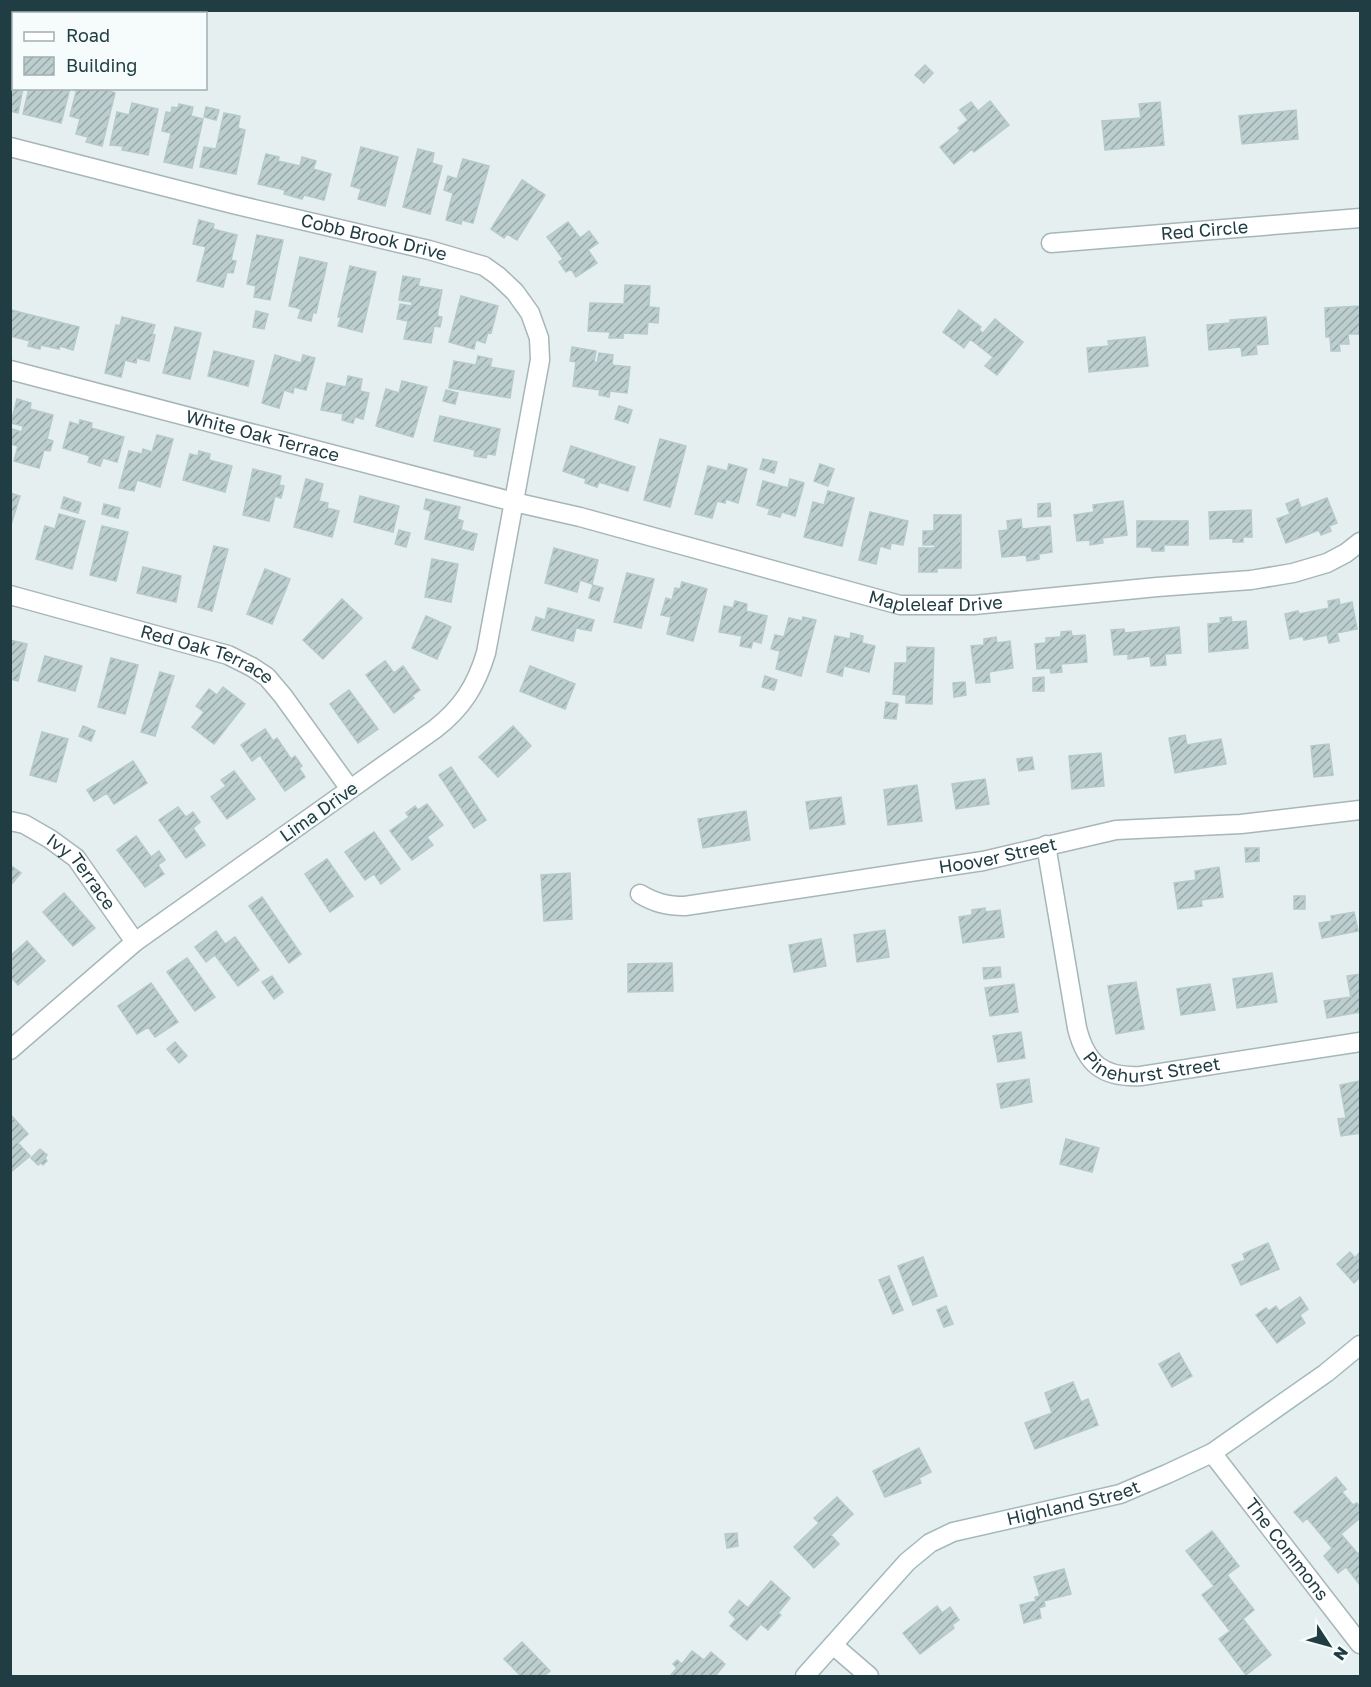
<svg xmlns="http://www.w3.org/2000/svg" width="1371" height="1687" viewBox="0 0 1371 1687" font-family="'Golos Text',sans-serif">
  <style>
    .building { fill: url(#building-hatch); stroke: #b6c9ca; stroke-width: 1.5 }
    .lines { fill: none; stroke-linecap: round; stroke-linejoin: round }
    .street-casing { stroke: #a6b6b9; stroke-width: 21 }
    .secondary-casing { stroke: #a2babd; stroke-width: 21 }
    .street { stroke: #fff; stroke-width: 18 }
    .secondary { stroke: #fff; stroke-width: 18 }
    .labels { text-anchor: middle; stroke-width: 5; stroke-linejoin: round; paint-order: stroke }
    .street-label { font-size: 18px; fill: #213d44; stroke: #f6fbfb }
  </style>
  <defs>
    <pattern id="building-hatch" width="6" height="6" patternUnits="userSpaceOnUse" patternTransform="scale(1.5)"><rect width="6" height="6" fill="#bccece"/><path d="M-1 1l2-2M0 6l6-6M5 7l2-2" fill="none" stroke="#98a8a9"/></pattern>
  </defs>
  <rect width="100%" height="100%" fill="#e5eff0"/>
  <path class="building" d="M 10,59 L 14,60 L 14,88 L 23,88 L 18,113 L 10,111 Z
    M 925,65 L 933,73 L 924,83 L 915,75 Z
    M 29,88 L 70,88 L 61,123 L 23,114 Z
    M 77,88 L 102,88 L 115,93 L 102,146 L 86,142 L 88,137 L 76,134 L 80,119 L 70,116 Z
    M 990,101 L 1009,125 L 974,152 L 972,149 L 954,164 L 940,147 L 960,131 L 958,128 L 968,120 L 960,110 L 971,102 L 978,111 Z
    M 1160,102 L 1164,145 L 1105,150 L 1102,121 L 1141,118 L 1139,104 Z
    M 132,103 L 158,109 L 148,155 L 122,150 L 123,146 L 110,145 L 117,112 L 129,115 Z
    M 179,104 L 193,107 L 191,116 L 203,119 L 192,168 L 164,162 L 171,133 L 162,131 L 166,112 L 171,113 L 172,107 L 178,108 Z
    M 206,107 L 219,110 L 216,120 L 204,117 Z
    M 1296,110 L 1298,139 L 1242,144 L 1239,116 Z
    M 224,113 L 240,116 L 238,128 L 245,130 L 236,174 L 200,167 L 204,147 L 216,149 Z
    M 361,147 L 398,157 L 385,206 L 358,199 L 361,189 L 351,186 Z
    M 418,149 L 434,153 L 432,163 L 442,166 L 430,214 L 403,207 Z
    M 266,154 L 279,157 L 278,161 L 300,166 L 302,157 L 316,161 L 313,169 L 331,174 L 324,200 L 304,195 L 302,199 L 284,194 L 285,190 L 258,184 Z
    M 463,159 L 489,166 L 473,223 L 462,220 L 461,224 L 446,220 L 453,193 L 444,190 L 448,176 L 457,179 Z
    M 522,180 L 545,195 L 517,240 L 507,234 L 504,238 L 491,229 Z
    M 199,220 L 214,224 L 213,229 L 237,235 L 231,260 L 236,261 L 233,273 L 227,272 L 223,287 L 197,281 L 206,247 L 193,244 Z
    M 568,222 L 580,238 L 589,231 L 598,243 L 588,250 L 597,263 L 576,277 L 571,269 L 566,272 L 559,262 L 563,259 L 547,237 Z
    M 257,235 L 283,240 L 270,300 L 254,297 L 256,286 L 247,284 Z
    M 300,257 L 327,263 L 316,313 L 313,312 L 311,321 L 298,318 L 301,309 L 289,306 Z
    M 350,266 L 376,272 L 362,332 L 338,326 L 341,317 L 338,317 Z
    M 403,276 L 420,279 L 418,286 L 442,290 L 437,316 L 442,317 L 440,327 L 434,326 L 431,343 L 404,339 L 408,321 L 397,319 L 400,304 L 412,306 L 412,302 L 399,300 Z
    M 625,285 L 650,286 L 649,307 L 659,308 L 658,323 L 648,322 L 647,334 L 623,333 L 623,338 L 609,338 L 610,332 L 588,331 L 590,303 L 624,304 Z
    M 461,296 L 498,306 L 491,333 L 488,332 L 485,343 L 476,340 L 474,349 L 449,342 Z
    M 1360,306 L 1360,334 L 1348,334 L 1349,344 L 1339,344 L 1340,351 L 1331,351 L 1330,337 L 1326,337 L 1325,308 Z
    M 11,310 L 79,327 L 73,350 L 60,346 L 59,349 L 41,345 L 40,349 L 28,346 L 30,341 L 10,336 Z
    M 959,310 L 981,327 L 979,330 L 983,333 L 995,319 L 1023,342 L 997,375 L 985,366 L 993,357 L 970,339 L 964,348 L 943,332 Z
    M 256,311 L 268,314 L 264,329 L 253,327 Z
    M 122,317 L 155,325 L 152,334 L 155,335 L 149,361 L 137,358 L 136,363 L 125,360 L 121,377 L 105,373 L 116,325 L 120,326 Z
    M 1266,317 L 1268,344 L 1256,345 L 1257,354 L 1242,356 L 1241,347 L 1209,350 L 1207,325 L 1230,323 L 1230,320 Z
    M 175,327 L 201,333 L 190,379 L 163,373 Z
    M 1145,337 L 1148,366 L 1089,372 L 1087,348 L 1109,346 L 1108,341 Z
    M 572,347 L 596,351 L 594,362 L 597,363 L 599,353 L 613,355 L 612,365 L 630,367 L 627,393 L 610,391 L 609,397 L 599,395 L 600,390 L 573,386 L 576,362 L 570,361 Z
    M 214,351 L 254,361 L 248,386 L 208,376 Z
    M 275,355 L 301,363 L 303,355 L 315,358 L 306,390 L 294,387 L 293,393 L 284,390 L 279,408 L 262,403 Z
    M 478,356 L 492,359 L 490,367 L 514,371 L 510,398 L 449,388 L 454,361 L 476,365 Z
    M 348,376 L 362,379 L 360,391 L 369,393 L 363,419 L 355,417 L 353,423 L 342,420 L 343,414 L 321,410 L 327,383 L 346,387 Z
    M 402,381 L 427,387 L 413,437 L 376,426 L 386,389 L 399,393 Z
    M 446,390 L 458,393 L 455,404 L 443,401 Z
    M 17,399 L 31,403 L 30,409 L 53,415 L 47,439 L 53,441 L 50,451 L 44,450 L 39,468 L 14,461 L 18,446 L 10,444 L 10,434 L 12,429 L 22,432 L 23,426 L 11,423 Z
    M 619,406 L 632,410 L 628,423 L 615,419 Z
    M 440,416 L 500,429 L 495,455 L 487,454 L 486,458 L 474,456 L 475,450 L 434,441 Z
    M 80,420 L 92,423 L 91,428 L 124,437 L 117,462 L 103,458 L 100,466 L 88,462 L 90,456 L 63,448 L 70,422 L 79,425 Z
    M 157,435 L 173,439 L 160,487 L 137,480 L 134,491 L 119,488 L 129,451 L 142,454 L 143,449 L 152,452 Z
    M 660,439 L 686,446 L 670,507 L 644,500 Z
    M 571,446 L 635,467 L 628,491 L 599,482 L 597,487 L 585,483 L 586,479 L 563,471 Z
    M 199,451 L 210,454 L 209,460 L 232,466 L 225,492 L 183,480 L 190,454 L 198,456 Z
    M 763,459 L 777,462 L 774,473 L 760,469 Z
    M 729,464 L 747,469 L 738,503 L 726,499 L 725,503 L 717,501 L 712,518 L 695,514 L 708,466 L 727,471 Z
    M 820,464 L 834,469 L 828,486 L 814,481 Z
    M 253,469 L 281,476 L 279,485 L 284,486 L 281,498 L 275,496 L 269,521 L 243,515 Z
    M 306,479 L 323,484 L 319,501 L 328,503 L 327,508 L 339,511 L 332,537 L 294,527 Z
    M 790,479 L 804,483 L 795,516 L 782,512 L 780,517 L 768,514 L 770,509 L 757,505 L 763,481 L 788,488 Z
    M 828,491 L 854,498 L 842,546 L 804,537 L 813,502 L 824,505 Z
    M 10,493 L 20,496 L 10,528 Z
    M 360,496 L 399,506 L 393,532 L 354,522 Z
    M 64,497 L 81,503 L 78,513 L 61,508 Z
    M 1327,498 L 1337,523 L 1329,526 L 1331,531 L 1321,535 L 1319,530 L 1286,543 L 1277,519 L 1290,514 L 1286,504 L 1298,499 L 1301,508 Z
    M 426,499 L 460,507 L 457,519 L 463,521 L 461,530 L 477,534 L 473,550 L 425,539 L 431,511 L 424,509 Z
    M 1123,501 L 1127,535 L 1102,538 L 1103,543 L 1090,545 L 1090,540 L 1077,541 L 1074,515 L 1094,512 L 1093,505 Z
    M 1050,503 L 1051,516 L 1038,517 L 1038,504 Z
    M 104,504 L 120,508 L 118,518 L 102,514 Z
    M 1251,510 L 1252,537 L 1243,537 L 1243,542 L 1233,542 L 1233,538 L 1210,539 L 1209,512 Z
    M 870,512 L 908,521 L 903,545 L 891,543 L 890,549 L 880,546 L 876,564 L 859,560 Z
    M 59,514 L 85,521 L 72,569 L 36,559 L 45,526 L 55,529 Z
    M 934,515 L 961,515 L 961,568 L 937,568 L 937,572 L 919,572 L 919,548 L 935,548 L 935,545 L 923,545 L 923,531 L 934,531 Z
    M 1021,519 L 1022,529 L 1050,526 L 1052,552 L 1039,554 L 1039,559 L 1027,561 L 1026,555 L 1002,557 L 999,531 L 1008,530 L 1007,521 Z
    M 1137,521 L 1188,521 L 1188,545 L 1164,545 L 1164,551 L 1152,551 L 1151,547 L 1137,547 Z
    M 102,526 L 128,532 L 116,581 L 90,575 Z
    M 399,530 L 410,533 L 406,547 L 395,544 Z
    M 214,546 L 228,549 L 212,611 L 198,607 Z
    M 554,548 L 598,560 L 592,584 L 580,580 L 577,592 L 545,583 Z
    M 432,559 L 458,564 L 451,602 L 425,597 Z
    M 143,567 L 181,576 L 176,602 L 137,593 Z
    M 265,569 L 290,579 L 272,624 L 247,614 Z
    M 627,573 L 654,579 L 641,628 L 614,622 Z
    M 682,582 L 707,589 L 693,641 L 667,634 L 671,617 L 661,615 L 666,598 L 672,600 L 675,588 L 680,589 Z
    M 593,585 L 603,588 L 599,601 L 589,598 Z
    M 342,599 L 362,618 L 323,659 L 303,640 Z
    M 1339,599 L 1340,605 L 1352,602 L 1357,629 L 1337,633 L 1339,641 L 1329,643 L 1327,635 L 1304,640 L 1303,636 L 1290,639 L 1285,614 L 1298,611 L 1299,614 L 1329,608 L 1328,601 Z
    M 735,601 L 747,604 L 746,611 L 767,616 L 761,643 L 753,641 L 751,648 L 740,646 L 742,636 L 719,632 L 724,606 L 733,608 Z
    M 548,608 L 594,620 L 591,631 L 576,628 L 573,641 L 532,630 L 536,617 L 545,620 Z
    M 426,616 L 451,627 L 437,659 L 412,648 Z
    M 803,617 L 816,620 L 801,676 L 776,669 L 780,651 L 771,649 L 775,635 L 784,637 L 789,618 L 802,621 Z
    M 1231,617 L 1232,622 L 1246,621 L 1248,648 L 1209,652 L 1208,624 L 1221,623 L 1220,618 Z
    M 1179,627 L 1181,653 L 1165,654 L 1166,665 L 1151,666 L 1150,656 L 1128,659 L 1128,654 L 1114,655 L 1111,630 L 1124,629 L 1125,633 Z
    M 1071,631 L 1072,636 L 1085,635 L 1087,662 L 1061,664 L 1062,672 L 1051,673 L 1050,668 L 1037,669 L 1035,644 L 1046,643 L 1046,638 L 1061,637 L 1061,632 Z
    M 851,633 L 863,636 L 862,643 L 875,646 L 869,672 L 844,666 L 842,676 L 827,672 L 835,636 L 850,639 Z
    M 996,637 L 997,643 L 1010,641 L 1013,668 L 989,672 L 990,682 L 976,683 L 971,646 L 984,645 L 984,639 Z
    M 10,640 L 27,644 L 18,681 L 10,679 Z
    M 907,647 L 934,648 L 932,704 L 906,703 L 906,695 L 893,694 L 895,663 L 907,663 Z
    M 45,656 L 82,666 L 75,691 L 38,681 Z
    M 111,658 L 138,665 L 125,714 L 98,707 Z
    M 385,661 L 394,673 L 403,666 L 420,690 L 412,696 L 414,698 L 394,713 L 366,675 Z
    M 530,666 L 575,684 L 565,709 L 520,691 Z
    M 160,672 L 174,676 L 155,736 L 141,732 Z
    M 765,676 L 777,680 L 774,690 L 762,687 Z
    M 1044,677 L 1044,691 L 1033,691 L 1033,678 Z
    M 965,682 L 966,695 L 954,697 L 953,683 Z
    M 223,687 L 245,704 L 214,744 L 192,727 L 204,712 L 196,706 L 209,689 L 217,695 Z
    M 349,690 L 378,729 L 358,743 L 330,704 Z
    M 886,702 L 898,704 L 896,719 L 884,718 Z
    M 83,726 L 95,731 L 91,741 L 79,736 Z
    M 513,726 L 531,746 L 498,777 L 479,757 Z
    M 265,729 L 273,741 L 277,738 L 291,759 L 295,756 L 302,766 L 299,768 L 305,777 L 285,791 L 260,755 L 252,761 L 241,745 Z
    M 42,732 L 68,739 L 56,782 L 30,775 Z
    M 1185,735 L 1187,745 L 1221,739 L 1226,764 L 1175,773 L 1169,738 Z
    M 1329,744 L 1333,775 L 1314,777 L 1311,746 Z
    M 1101,753 L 1104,786 L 1072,789 L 1069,756 Z
    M 1032,757 L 1034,769 L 1019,771 L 1017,759 Z
    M 133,761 L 147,783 L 114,804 L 107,793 L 94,801 L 87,790 Z
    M 451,767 L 486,820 L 474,828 L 439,775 Z
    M 234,771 L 255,799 L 227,819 L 211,797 L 226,786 L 221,780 Z
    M 985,779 L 989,804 L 956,809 L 952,784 Z
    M 917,785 L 922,821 L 888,825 L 884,790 Z
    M 841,797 L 845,824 L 810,829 L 806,802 Z
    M 427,804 L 443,825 L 427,837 L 433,845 L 412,860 L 390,831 L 409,817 L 406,813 L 415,806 L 418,810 Z
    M 178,807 L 186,817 L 193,812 L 200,822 L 193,828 L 205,845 L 186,858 L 159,820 Z
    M 746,811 L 750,840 L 703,848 L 698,819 Z
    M 374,832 L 400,869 L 381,884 L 374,874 L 365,880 L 345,852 Z
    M 136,836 L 151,857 L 159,851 L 165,860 L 158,865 L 164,874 L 145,887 L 117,850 Z
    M 1245,848 L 1259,848 L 1259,861 L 1246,862 Z
    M 327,859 L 353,896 L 330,912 L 305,874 Z
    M 10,865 L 21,873 L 10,886 Z
    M 1219,867 L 1223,897 L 1201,900 L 1202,906 L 1178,909 L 1174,883 L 1196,880 L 1195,871 Z
    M 570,873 L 572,919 L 544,921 L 541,875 Z
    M 64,893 L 95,928 L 73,946 L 43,912 Z
    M 1294,896 L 1305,896 L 1305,909 L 1294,909 Z
    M 262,897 L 301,954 L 289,963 L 249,906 Z
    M 985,908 L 985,912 L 1000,910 L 1004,937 L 963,943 L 959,917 L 972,915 L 972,910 Z
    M 1354,912 L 1358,931 L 1322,938 L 1319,923 L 1332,921 L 1331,916 Z
    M 885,930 L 889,957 L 857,962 L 854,935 Z
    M 216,931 L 225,944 L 235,937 L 259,970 L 238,986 L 215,955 L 206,962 L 195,947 Z
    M 821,939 L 826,966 L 794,972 L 789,945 Z
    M 27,941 L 45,961 L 18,985 L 10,976 L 10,956 Z
    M 187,958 L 215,997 L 195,1011 L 167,972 Z
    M 672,963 L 673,991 L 628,992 L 628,964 Z
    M 1000,967 L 1001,977 L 984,979 L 983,968 Z
    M 1272,973 L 1277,1002 L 1237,1008 L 1233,979 Z
    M 1360,974 L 1360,1012 L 1327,1018 L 1324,1001 L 1351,997 L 1347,976 Z
    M 272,976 L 283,992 L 274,999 L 262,982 Z
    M 1136,982 L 1144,1029 L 1116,1034 L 1108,986 Z
    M 151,983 L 178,1022 L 155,1037 L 148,1027 L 137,1034 L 118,1006 Z
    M 1014,984 L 1018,1012 L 990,1016 L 985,988 Z
    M 1210,984 L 1215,1010 L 1181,1015 L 1177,989 Z
    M 1021,1032 L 1025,1058 L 998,1062 L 993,1036 Z
    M 175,1042 L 187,1056 L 179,1063 L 167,1049 Z
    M 1029,1079 L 1032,1102 L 1001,1108 L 997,1084 Z
    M 1360,1081 L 1360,1133 L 1341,1136 L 1338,1119 L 1346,1118 L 1340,1085 Z
    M 10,1114 L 28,1134 L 18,1143 L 30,1156 L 12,1171 L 10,1169 Z
    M 1066,1139 L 1099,1148 L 1092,1172 L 1060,1164 Z
    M 40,1149 L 47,1155 L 45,1158 L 47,1161 L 43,1165 L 41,1163 L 38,1165 L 31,1158 Z
    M 1268,1243 L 1279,1269 L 1241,1285 L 1232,1265 L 1245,1260 L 1243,1254 Z
    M 1350,1252 L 1355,1258 L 1360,1252 L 1360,1277 L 1354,1283 L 1337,1264 Z
    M 923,1257 L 937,1296 L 913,1305 L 898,1266 Z
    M 889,1276 L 903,1310 L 893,1314 L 879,1280 Z
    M 1300,1297 L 1308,1309 L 1300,1315 L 1305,1323 L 1277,1343 L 1256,1315 L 1266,1308 L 1269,1311 L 1276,1306 L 1279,1311 Z
    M 946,1306 L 953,1324 L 944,1327 L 937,1310 Z
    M 1179,1353 L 1192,1376 L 1172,1387 L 1159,1364 Z
    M 1073,1382 L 1081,1402 L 1088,1399 L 1098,1425 L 1035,1449 L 1025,1423 L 1052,1413 L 1045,1393 Z
    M 919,1448 L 931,1472 L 919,1478 L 921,1483 L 885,1497 L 873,1471 Z
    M 1336,1477 L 1346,1489 L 1342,1492 L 1353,1505 L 1357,1503 L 1360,1507 L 1360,1518 L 1341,1534 L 1358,1554 L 1360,1552 L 1360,1585 L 1346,1567 L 1338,1573 L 1324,1556 L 1332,1548 L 1307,1518 L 1303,1522 L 1294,1512 Z
    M 837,1497 L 853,1514 L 831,1535 L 839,1544 L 814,1568 L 794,1547 L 819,1523 L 814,1518 Z
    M 1212,1531 L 1239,1566 L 1227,1575 L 1254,1610 L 1243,1619 L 1271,1655 L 1246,1675 L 1219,1639 L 1230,1631 L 1202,1595 L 1214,1586 L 1186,1551 Z
    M 737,1533 L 738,1546 L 727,1548 L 725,1534 Z
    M 1064,1569 L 1071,1594 L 1044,1601 L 1045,1606 L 1039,1608 L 1041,1618 L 1024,1623 L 1020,1605 L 1036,1601 L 1035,1597 L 1040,1596 L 1034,1577 Z
    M 771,1581 L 790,1598 L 778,1613 L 781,1615 L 768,1630 L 761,1624 L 747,1640 L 730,1626 L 736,1619 L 729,1612 L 739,1600 L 748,1608 Z
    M 937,1606 L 942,1613 L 950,1607 L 959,1620 L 952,1625 L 954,1628 L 920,1654 L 903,1633 Z
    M 522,1642 L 550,1671 L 544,1676 L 521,1676 L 504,1659 Z
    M 692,1651 L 704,1660 L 711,1652 L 725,1664 L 715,1676 L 670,1676 L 677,1668 L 673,1664 L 677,1660 L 682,1664 Z"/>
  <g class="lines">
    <g class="street-casing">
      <g id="street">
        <path id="s1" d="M 10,147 L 233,204 L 429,250 L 484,266 L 498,276 L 515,292 L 530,313 L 539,338 L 540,360 L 486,653 C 476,686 462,708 435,729 L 135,942 L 10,1050"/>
        <path id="s2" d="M 1051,243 L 1360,218"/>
        <path id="s3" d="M 10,370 L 514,502 L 580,517 L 900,605 L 974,605 L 1157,587 L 1251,580 L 1293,573 L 1327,563 L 1346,553 L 1360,542"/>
        <path id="s4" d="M 10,595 L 228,655 L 252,667 L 267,677 L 283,696 L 350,789"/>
        <path id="s5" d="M 10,821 L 24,824 L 50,839 L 76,858 L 135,942"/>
        <path id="s6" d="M 1046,845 L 1077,1028 C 1086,1064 1103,1078 1141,1076 L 1360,1042"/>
        <path id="s7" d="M 640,894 C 655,903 667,906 685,906 L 983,861 L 1116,830 L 1241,824 L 1360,810"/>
        <path id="s8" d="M 1212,1453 L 1360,1644"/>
        <path d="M 833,1645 L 869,1676"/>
      </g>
    </g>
    <g class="secondary-casing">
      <g id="secondary">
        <path id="s9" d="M 805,1676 L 907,1562 L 930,1543 L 953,1532 L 1120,1494 L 1167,1474 L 1212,1453 L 1326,1373 L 1360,1345"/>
      </g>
    </g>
    <use href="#street" class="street"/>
    <use href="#secondary" class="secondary"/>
  </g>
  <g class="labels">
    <g class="street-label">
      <text dy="6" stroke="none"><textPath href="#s2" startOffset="154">Red Circle</textPath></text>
      <text dy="6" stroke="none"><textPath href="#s1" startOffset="375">Cobb Brook Drive</textPath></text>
      <text dy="6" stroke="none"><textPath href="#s3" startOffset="261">White Oak Terrace</textPath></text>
      <text dy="6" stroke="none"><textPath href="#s3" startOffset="956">Mapleleaf Drive</textPath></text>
      <text dy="6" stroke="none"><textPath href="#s4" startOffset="206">Red Oak Terrace</textPath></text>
      <text transform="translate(319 812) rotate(-35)" y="6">Lima Drive</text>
      <text dy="6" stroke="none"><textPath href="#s7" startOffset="364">Hoover Street</textPath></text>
      <text dy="6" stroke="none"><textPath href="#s5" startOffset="90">Ivy Terrace</textPath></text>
      <text dy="6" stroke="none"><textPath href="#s6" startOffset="284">Pinehurst Street</textPath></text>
      <text dy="6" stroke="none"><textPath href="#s9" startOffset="332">Highland Street</textPath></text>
      <text dy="6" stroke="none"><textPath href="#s8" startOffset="122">The Commons</textPath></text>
    </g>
  </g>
  <rect width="1371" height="1687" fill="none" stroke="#213d44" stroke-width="24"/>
  <rect x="12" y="12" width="195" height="78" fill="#f6fbfb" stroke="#a1afb2" stroke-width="1.5"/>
  <rect x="24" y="32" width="30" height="9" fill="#ffffff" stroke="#a1afb2" stroke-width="1.5"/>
  <text x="66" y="42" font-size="18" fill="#213d44">Road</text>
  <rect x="24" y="57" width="30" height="18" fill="url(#building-hatch)" stroke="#a1afb2" stroke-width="1.5"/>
  <text x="66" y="72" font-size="18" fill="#213d44">Building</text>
  <g transform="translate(1329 1645) rotate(126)" stroke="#f6fbfb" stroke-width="4.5" paint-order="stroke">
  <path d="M0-4.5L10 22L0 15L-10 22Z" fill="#213d44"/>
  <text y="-9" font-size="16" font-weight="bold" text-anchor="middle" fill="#213d44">N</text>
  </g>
</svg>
